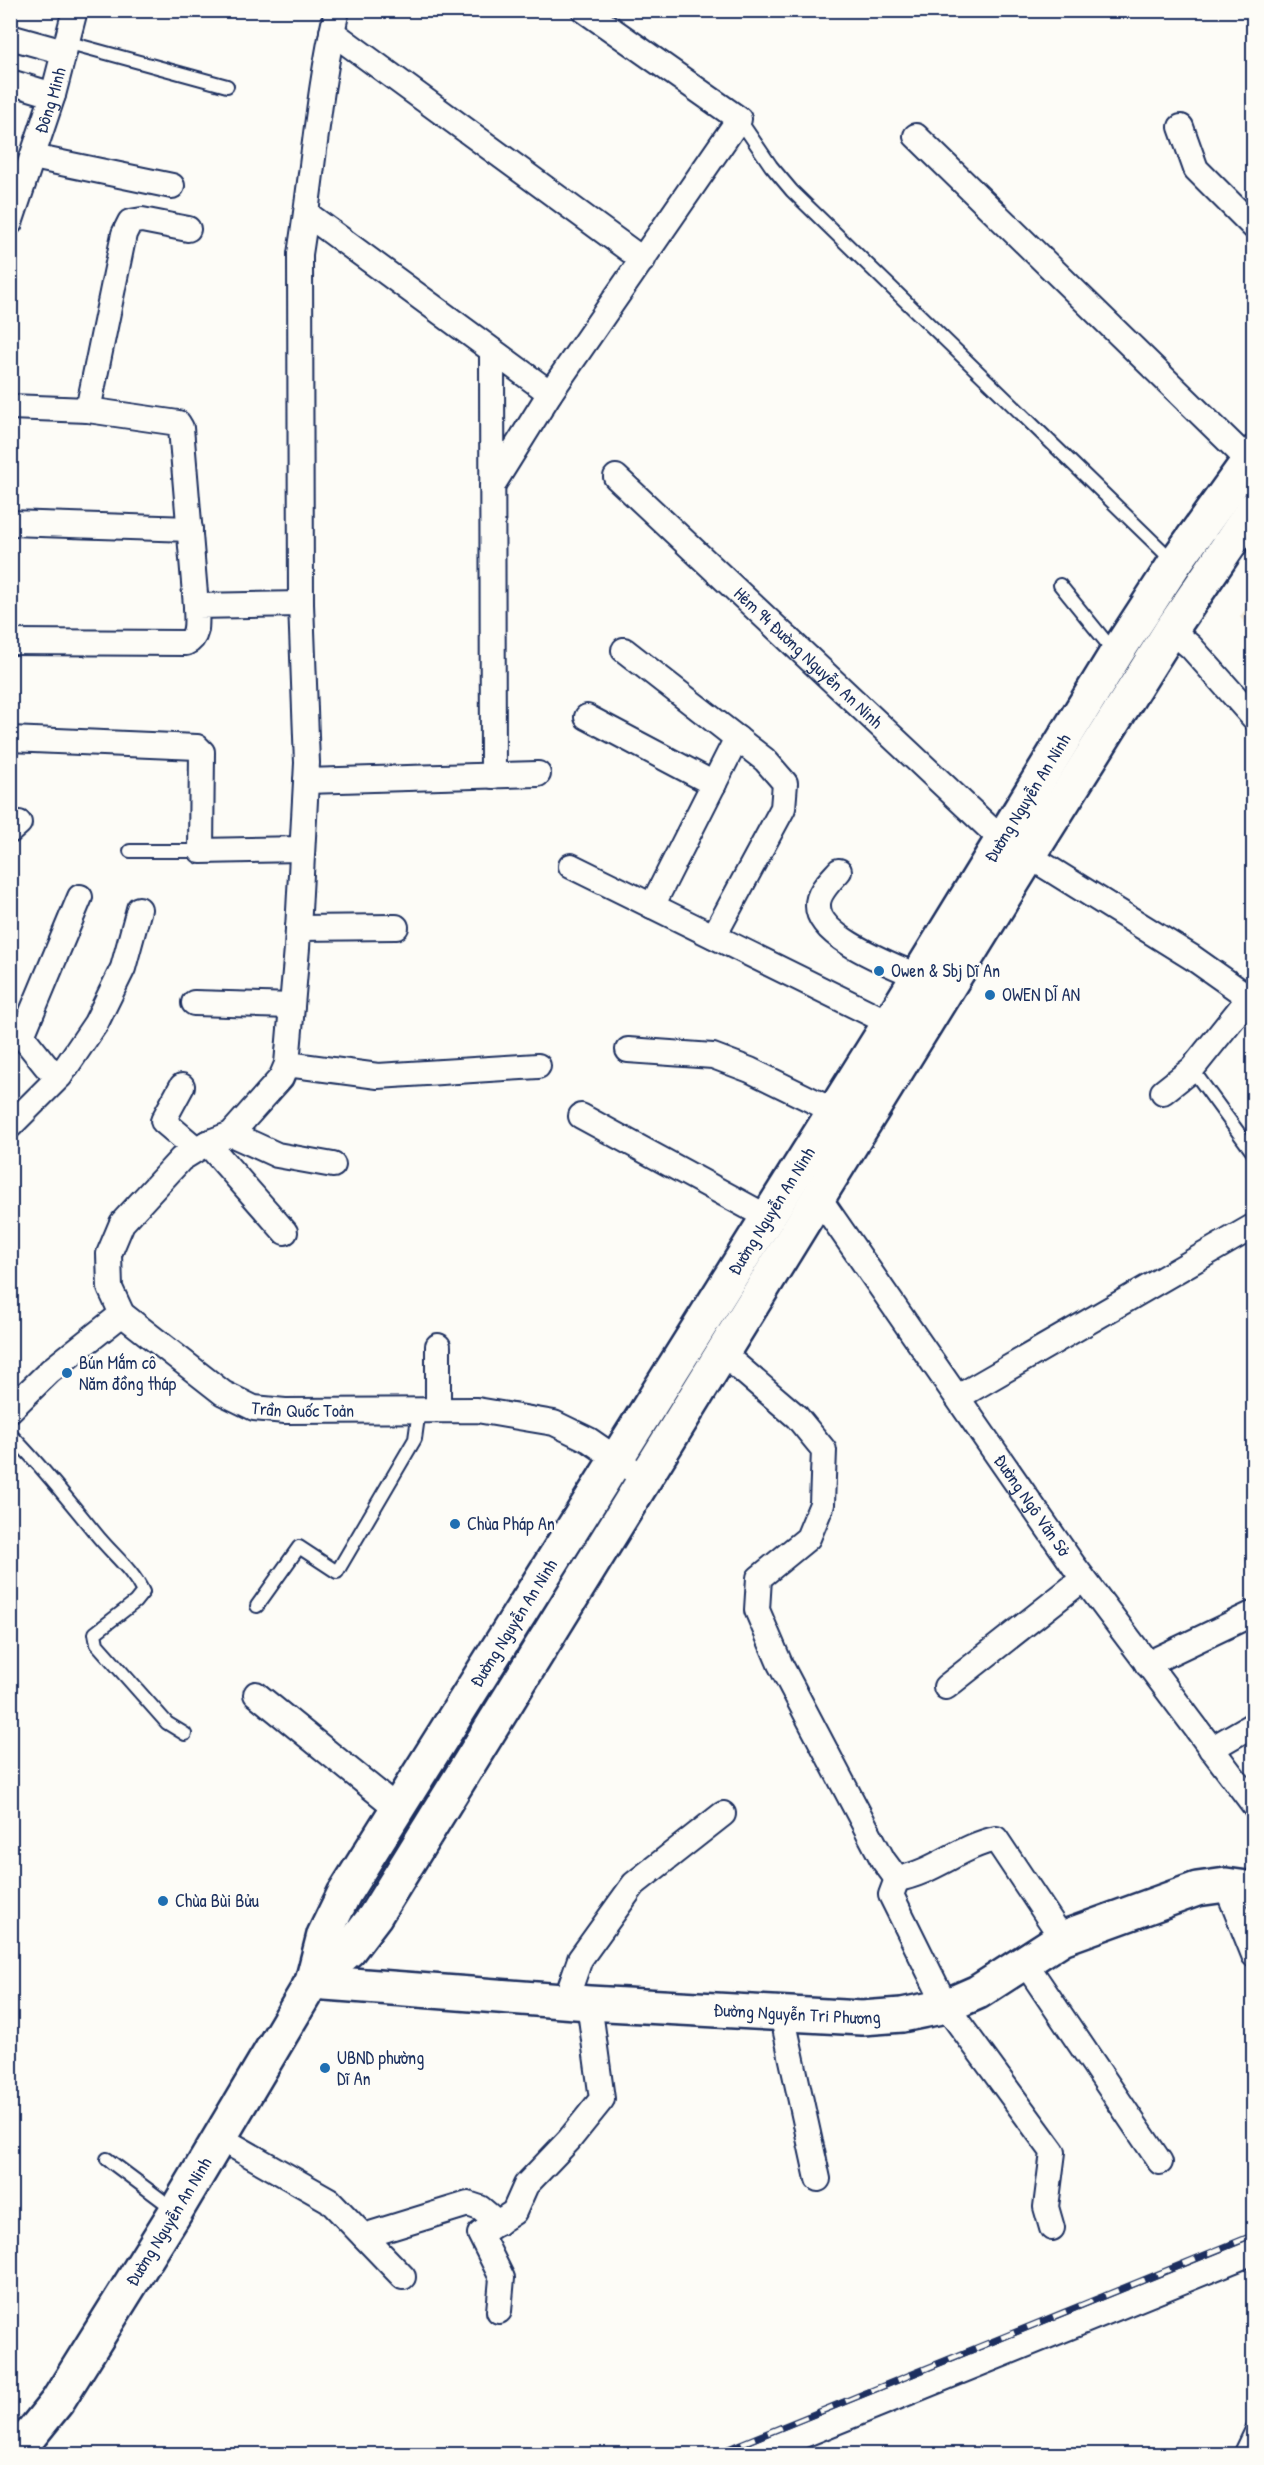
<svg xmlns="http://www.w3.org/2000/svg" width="1264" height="2465" viewBox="0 0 1264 2465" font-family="'Patrick Hand',sans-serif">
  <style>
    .built { fill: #f1e8d6 }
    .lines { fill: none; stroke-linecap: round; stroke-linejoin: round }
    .lane-casing { stroke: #1b2f5e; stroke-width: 16 }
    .street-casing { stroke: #1b2f5e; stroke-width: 28 }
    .secondary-casing { stroke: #1b2f5e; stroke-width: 38 }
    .lane { stroke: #fdfcf7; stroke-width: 12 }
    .street { stroke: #fdfcf7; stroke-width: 24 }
    .secondary { stroke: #fdfcf7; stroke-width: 33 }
    .rail-casing { stroke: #1b2f5e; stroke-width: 7 }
    .rail { stroke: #fdfcf7; stroke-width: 4.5; stroke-dasharray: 14; stroke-linecap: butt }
    .poi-dot { fill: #1f6fb2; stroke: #fdfcf7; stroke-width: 2 }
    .labels { text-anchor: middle; stroke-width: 5; stroke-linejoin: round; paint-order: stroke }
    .street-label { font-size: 18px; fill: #1b2f5e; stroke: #fdfcf7 }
    .poi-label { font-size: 18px; fill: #1b2f5e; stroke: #fdfcf7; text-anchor: start }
  </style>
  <rect width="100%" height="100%" fill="#fdfcf7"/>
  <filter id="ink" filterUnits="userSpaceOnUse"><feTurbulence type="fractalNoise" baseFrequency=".0167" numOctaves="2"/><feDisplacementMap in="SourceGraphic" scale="12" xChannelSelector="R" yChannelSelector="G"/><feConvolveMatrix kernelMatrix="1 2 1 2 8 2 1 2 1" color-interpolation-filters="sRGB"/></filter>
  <g filter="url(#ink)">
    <path class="built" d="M 1253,598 L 1253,634 L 1240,617 Z"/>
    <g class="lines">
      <g class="lane-casing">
        <path id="lane" d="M 66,42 L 227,86
          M 739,119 L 771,166 L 792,191 L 1174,562
          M 1060,585 L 1115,653
          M 130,851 L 201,851
          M 1192,1069 L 1254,1154
          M 10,1434 C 42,1466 68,1500 96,1534 C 112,1554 132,1569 143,1592 L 135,1602 L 95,1633 L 97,1644 L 167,1723 L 185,1734
          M 257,1606 L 299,1547 L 337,1572 L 415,1439 L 419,1410
          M 107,2159 L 175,2210
          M 1240,2454 L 1254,2425"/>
      </g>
      <g class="street-casing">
        <g id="street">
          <path id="s1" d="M 337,10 C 318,91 313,173 300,254 L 301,604 L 307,763 L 297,948 L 287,1064 L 281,1078 L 231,1134 L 207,1143 L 181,1159 L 122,1223 L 109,1254 L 110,1288 L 122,1314 L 223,1393 L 254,1408 L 285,1411 L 477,1410 L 554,1423 L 589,1440 L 644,1478"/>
          <path d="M 332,32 L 643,260"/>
          <path d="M 10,37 L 64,52"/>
          <path d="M 10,82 L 53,95"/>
          <path d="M 1181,127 L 1196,169 L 1254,227"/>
          <path d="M 916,136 L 1248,460"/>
          <path d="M 33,157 L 172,186"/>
          <path d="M 307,214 L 550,393"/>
          <path id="s2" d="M 10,223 L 53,95 L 75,10"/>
          <path d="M 492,351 L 493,776"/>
          <path d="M 10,407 L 88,410 L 178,423 L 181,428 L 196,606"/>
          <path d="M 88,410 L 124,234 L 130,222 L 142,220 L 188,229"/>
          <path id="s3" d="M 616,477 L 1001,839"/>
          <path d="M 492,486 L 550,393 L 739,119 L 584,10"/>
          <path d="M 10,523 L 190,529"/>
          <path d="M 1171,630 L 1191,647 L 1254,718"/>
          <path d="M 10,642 L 186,643 C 200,637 196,619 196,606 L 301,604"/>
          <path d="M 624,650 L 765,760 L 785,783 L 783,808 L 714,936"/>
          <path d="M 587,717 L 714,784"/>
          <path d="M 10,739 L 197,747 L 202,752 L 201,851 L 302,849"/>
          <path d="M 306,781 L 538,774"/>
          <path d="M 10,831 L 19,823"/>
          <path d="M 1029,856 L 1193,958 L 1254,1001"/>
          <path d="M 571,866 L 904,1030"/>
          <path d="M 839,871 C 831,880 817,893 818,906 C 818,938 893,965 917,976"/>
          <path d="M 652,906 L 737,738"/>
          <path d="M 298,928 L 396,927"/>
          <path d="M 194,1003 L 292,1006"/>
          <path d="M 22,1036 L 80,897"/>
          <path d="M 628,1050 L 713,1056 L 750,1070 L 834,1111"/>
          <path d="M 287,1064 L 378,1076 L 538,1066"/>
          <path d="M 60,1076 L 96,1023 L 123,968 L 139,909"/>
          <path d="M 182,1086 L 163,1121 L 196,1149"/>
          <path d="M 1163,1092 L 1192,1069 L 1249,998"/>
          <path d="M 581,1116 L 767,1217"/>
          <path d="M 10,1126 L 60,1076 L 46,1066 L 15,1027"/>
          <path d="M 231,1134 L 277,1155 L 333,1165"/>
          <path d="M 207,1143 L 285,1232"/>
          <path id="s4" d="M 819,1198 L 1074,1566 L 1254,1805"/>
          <path d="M 721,1352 L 797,1417 L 824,1450 L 822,1504 L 808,1538 L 759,1578 L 757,1610 L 780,1664 L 883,1860 L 897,1879 C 933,1873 961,1846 996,1839 L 1062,1938"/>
          <path d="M 958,1397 L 1254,1226"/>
          <path d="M 10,1410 L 50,1371 L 122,1314"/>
          <path d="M 438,1410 L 438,1346"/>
          <path d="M 1147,1664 L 1254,1613"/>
          <path d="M 946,1687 L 1083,1579"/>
          <path d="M 256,1694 L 398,1809"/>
          <path d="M 1211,1749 L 1254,1724"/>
          <path d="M 897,1879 L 891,1895 L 946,2006 L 1053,2152 L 1046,2207 L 1052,2228"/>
          <path d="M 1226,1885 L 1254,1955"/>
          <path d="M 1026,1964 L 1160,2162"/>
          <path d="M 566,1999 L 580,1959 L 634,1884 L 723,1814"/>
          <path d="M 782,2014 L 818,2179"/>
          <path d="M 220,2138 L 329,2200 L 403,2277"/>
          <path d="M 364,2236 L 468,2204 L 480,2208 L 498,2223"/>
          <path d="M 499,2311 L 502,2278 L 480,2234 L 514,2212 L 526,2185 L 569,2140 L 602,2099 L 589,2003"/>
          <path d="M 757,2454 L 1254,2252"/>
        </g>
      </g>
      <g class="secondary-casing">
        <g id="secondary">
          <path d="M 312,1982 L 349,1950 L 375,1916 L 1029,856 L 1171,630 L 1254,508"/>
          <path id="s5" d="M 312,1982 L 589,2003 L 862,2018 L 902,2015 L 946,2006 L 978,1992 L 1062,1938 L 1197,1889 L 1226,1885 L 1254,1889"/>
          <path id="s6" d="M 15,2454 L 57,2402 L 176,2211 L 312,1982 L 324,1935 L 344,1894 L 890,1022 L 1116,654 L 1175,563 L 1254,453"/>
        </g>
      </g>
      <use href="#lane" class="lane"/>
      <use href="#street" class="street"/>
      <use href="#secondary" class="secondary"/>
      <g class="rail-casing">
        <path id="rail" d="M 716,2454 L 1254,2235"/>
      </g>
      <use href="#rail" class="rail"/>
    </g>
  </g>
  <g class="poi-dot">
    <circle cx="879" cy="971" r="6"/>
    <circle cx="990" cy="995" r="6"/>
    <circle cx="67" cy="1373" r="6"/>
    <circle cx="455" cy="1524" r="6"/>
    <circle cx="163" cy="1901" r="6"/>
    <circle cx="325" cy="2068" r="6"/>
  </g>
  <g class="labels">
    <g class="street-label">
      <text dy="6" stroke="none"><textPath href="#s2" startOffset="129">Đông Minh</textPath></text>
      <text dy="6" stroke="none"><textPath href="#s3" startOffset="264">Hẻm 94 Đường Nguyễn An Ninh</textPath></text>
      <text dy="6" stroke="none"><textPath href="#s6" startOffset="1944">Đường Nguyễn An Ninh</textPath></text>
      <text dy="6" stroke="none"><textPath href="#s6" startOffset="1458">Đường Nguyễn An Ninh</textPath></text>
      <text dy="6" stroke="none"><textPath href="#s1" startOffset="1599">Trần Quốc Toản</textPath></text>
      <text dy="6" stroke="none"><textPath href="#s4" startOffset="374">Đường Ngô Văn Sở</textPath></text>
      <text dy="6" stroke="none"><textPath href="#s6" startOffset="972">Đường Nguyễn An Ninh</textPath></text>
      <text dy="6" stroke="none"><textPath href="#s5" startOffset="486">Đường Nguyễn Tri Phương</textPath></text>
      <text dy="6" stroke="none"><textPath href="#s6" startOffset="279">Đường Nguyễn An Ninh</textPath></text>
    </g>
    <g class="poi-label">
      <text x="891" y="977">Owen &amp; Sbj Dĩ An</text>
      <text x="1002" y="1001">OWEN DĨ AN</text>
      <text x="79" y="1369">Bún Mắm cô<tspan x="79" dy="21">Năm đồng tháp</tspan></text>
      <text x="467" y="1530">Chùa Pháp An</text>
      <text x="175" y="1907">Chùa Bùi Bửu</text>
      <text x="337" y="2064">UBND phường<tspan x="337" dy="21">Dĩ An</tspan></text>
    </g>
  </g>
  <rect width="1264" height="2465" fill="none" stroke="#fdfcf7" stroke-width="36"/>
  <rect x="18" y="18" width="1228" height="2429" fill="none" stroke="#1b2f5e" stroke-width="2" filter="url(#ink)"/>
</svg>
